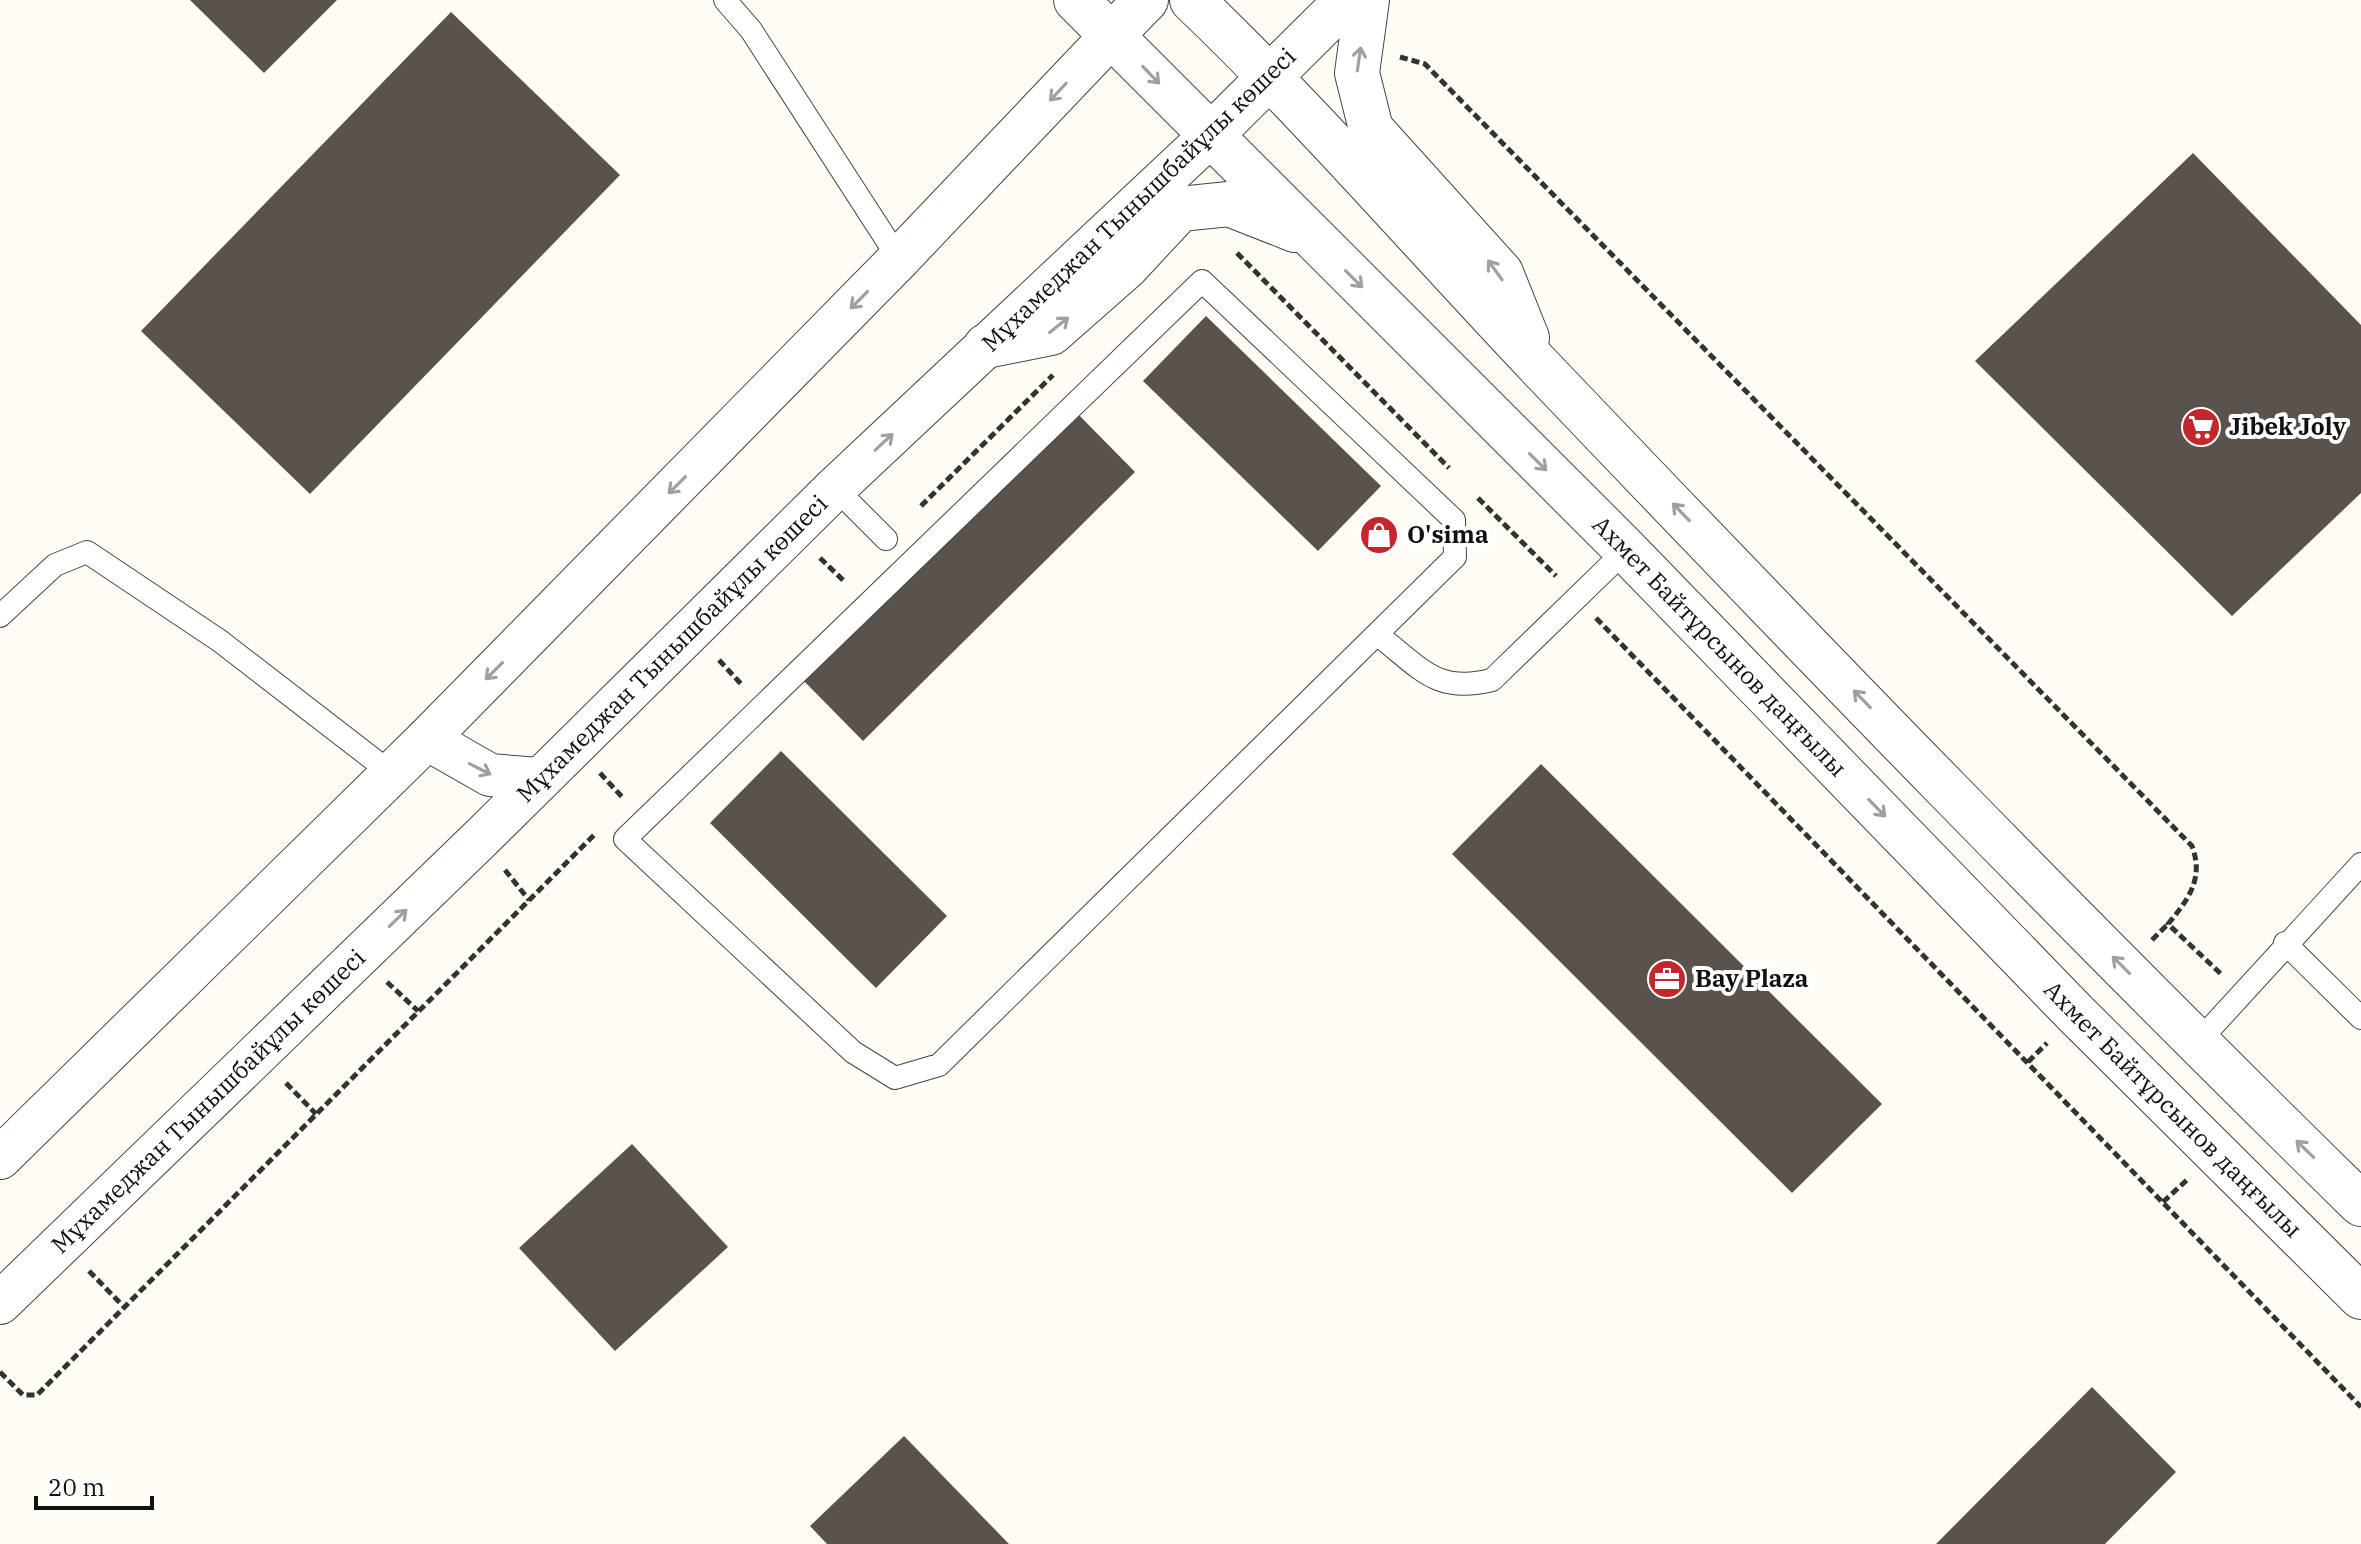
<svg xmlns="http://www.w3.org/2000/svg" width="2361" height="1544" viewBox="0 0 2361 1544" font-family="'IBM Plex Serif',serif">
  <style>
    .building { fill: #5a524d }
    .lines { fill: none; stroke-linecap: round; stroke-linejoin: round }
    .service-casing { stroke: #444; stroke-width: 24 }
    .minor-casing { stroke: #444; stroke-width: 44 }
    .tertiary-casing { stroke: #444; stroke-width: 46 }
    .path { stroke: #333; stroke-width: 5; stroke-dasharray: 8 4; stroke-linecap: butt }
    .service { stroke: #fff; stroke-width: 22 }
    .minor { stroke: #fff; stroke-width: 42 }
    .tertiary { stroke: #fff; stroke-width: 44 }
    .oneway { stroke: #a0a0a0 }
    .labels { text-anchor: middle; stroke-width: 8; stroke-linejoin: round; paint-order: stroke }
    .street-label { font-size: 24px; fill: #111; stroke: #fff }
    .poi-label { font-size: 24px; font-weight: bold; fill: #111; stroke: #fff; text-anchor: start }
  </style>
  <rect width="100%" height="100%" fill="#fffdf5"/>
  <path class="building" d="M 190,0 L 337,0 L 264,73 Z
    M 451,12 L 620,175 L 310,494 L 141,331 Z
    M 2193,153 L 2361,325 L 2361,493 L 2232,616 L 1975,361 Z
    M 1206,316 L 1381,486 L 1318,551 L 1143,381 Z
    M 1074,410 L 1135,472 L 863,741 L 802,679 Z
    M 781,751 L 947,916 L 876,988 L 710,823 Z
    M 1541,764 L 1882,1104 L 1792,1193 L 1452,854 Z
    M 632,1144 L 728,1247 L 615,1351 L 519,1248 Z
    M 2092,1387 L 2176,1472 L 2105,1544 L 1936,1544 Z
    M 904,1436 L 1009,1544 L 827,1544 L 810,1526 Z"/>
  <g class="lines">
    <g class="service-casing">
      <path id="service" d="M 725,0 L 751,30 L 899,259
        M 1202,281 L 1454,520 L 1455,557 L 939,1065 L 895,1078 L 853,1052 L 625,839 Z
        M 835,488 L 886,539
        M 0,616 L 55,565 L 87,552 L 220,641 L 391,773
        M 1379,636 C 1421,668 1436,694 1492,680 L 1626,550
        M 2285,943 L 2361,1018
        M 2198,1042 L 2361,864"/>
    </g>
    <g class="minor-casing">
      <g id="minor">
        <path d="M 427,739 L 490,775 L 539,779"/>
        <path d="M 0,1158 L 427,739 L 899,259 L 1112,35"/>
        <path id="s1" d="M 0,1303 L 480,839 L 835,488 L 1210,136"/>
      </g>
    </g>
    <g class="tertiary-casing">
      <g id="tertiary">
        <path id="s2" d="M 1076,0 L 1626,550 L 2076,1014 L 2361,1297"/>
        <path d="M 1192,0 C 1314,117 1424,245 1540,367 C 1810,650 2082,931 2361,1204"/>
        <path d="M 1367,0 L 1357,73 L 1371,129 L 1501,273 L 1527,338"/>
        <path d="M 1112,35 L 1146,0"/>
        <path d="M 1210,136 L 1347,0"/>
        <path d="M 986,346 L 1051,333 L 1126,267 L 1180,209 L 1229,204 L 1295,230"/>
      </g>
    </g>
    <path class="path" d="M 1400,57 L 1425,64 L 2192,846 C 2204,878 2189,899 2168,924 L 2221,974
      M 1237,253 L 1449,468
      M 1478,498 L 1556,576
      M 921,506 L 1053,375
      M 820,558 L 845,582
      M 1596,618 L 2361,1407
      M 719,660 L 742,685
      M 600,773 L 623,798
      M 505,870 L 529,900
      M 2152,940 L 2168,924
      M 387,982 L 418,1011
      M 2028,1062 L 2047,1043
      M 286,1083 L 316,1114
      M 2163,1202 L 2188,1179
      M 89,1271 L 124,1307
      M 0,1372 L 23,1395 L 37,1395 L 595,834"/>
    <use href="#service" class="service"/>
    <use href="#minor" class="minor"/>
    <use href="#tertiary" class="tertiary"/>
  </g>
  <defs><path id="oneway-shaft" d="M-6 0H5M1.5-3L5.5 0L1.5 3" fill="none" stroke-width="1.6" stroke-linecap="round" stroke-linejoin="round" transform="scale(2)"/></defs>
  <g class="oneway">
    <use href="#oneway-shaft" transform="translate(1359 59) rotate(-82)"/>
    <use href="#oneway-shaft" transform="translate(1151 75) rotate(46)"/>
    <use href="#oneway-shaft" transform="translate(1058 92) rotate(133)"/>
    <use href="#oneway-shaft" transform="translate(1495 270) rotate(-126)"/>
    <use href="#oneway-shaft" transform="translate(1354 279) rotate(45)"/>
    <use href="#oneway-shaft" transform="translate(859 300) rotate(135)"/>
    <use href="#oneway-shaft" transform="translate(1059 325) rotate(-39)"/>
    <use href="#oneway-shaft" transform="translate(884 442) rotate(-43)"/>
    <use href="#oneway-shaft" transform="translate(1538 462) rotate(45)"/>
    <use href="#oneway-shaft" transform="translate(677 485) rotate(135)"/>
    <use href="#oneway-shaft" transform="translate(1681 512) rotate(-134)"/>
    <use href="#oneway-shaft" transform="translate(494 671) rotate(135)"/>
    <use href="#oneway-shaft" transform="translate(1862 699) rotate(-134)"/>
    <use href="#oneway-shaft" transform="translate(480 769) rotate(27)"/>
    <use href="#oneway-shaft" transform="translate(1877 808) rotate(46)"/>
    <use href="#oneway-shaft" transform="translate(398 918) rotate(-44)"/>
    <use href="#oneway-shaft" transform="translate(2121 965) rotate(-135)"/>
    <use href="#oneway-shaft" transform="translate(2305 1149) rotate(-136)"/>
  </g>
  <defs>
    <g id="supermarket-disc" transform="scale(2)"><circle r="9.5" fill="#c4262e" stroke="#fff"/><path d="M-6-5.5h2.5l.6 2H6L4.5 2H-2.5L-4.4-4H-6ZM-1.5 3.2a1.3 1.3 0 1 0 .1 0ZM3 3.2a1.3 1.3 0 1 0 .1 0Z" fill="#fff"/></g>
    <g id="shop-disc" transform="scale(2)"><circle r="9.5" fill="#c4262e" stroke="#fff"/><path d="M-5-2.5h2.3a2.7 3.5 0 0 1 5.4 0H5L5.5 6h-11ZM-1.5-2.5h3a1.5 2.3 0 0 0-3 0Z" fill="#fff"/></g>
    <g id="office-disc" transform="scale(2)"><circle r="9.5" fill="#c4262e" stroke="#fff"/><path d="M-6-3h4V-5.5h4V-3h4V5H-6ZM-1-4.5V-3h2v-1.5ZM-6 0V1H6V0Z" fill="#fff"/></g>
  </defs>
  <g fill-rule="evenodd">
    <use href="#supermarket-disc" x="2201" y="427"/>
    <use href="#shop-disc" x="1379" y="535"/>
    <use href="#office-disc" x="1667" y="979"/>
  </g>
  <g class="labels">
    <g class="street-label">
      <text transform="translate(1139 200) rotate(-44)" y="8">Мұхамеджан Тынышбайұлы көшесі</text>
      <text dy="8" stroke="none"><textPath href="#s2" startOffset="912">Ахмет Байтұрсынов даңғылы</textPath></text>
      <text dy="8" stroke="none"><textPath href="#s1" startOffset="938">Мұхамеджан Тынышбайұлы көшесі</textPath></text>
      <text dy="8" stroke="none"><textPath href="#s1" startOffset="290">Мұхамеджан Тынышбайұлы көшесі</textPath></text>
      <text dy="8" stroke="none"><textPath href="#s2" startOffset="1560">Ахмет Байтұрсынов даңғылы</textPath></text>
    </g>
    <g class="poi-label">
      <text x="2229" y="435">Jibek Joly</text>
      <text x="1407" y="543">O'sima</text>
      <text x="1695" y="987">Bay Plaza</text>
    </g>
  </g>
  <path d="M36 1496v12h116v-12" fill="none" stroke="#111111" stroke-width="4"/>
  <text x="48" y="1496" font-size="24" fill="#111111" stroke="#ffffff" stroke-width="6" paint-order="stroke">20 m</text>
</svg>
